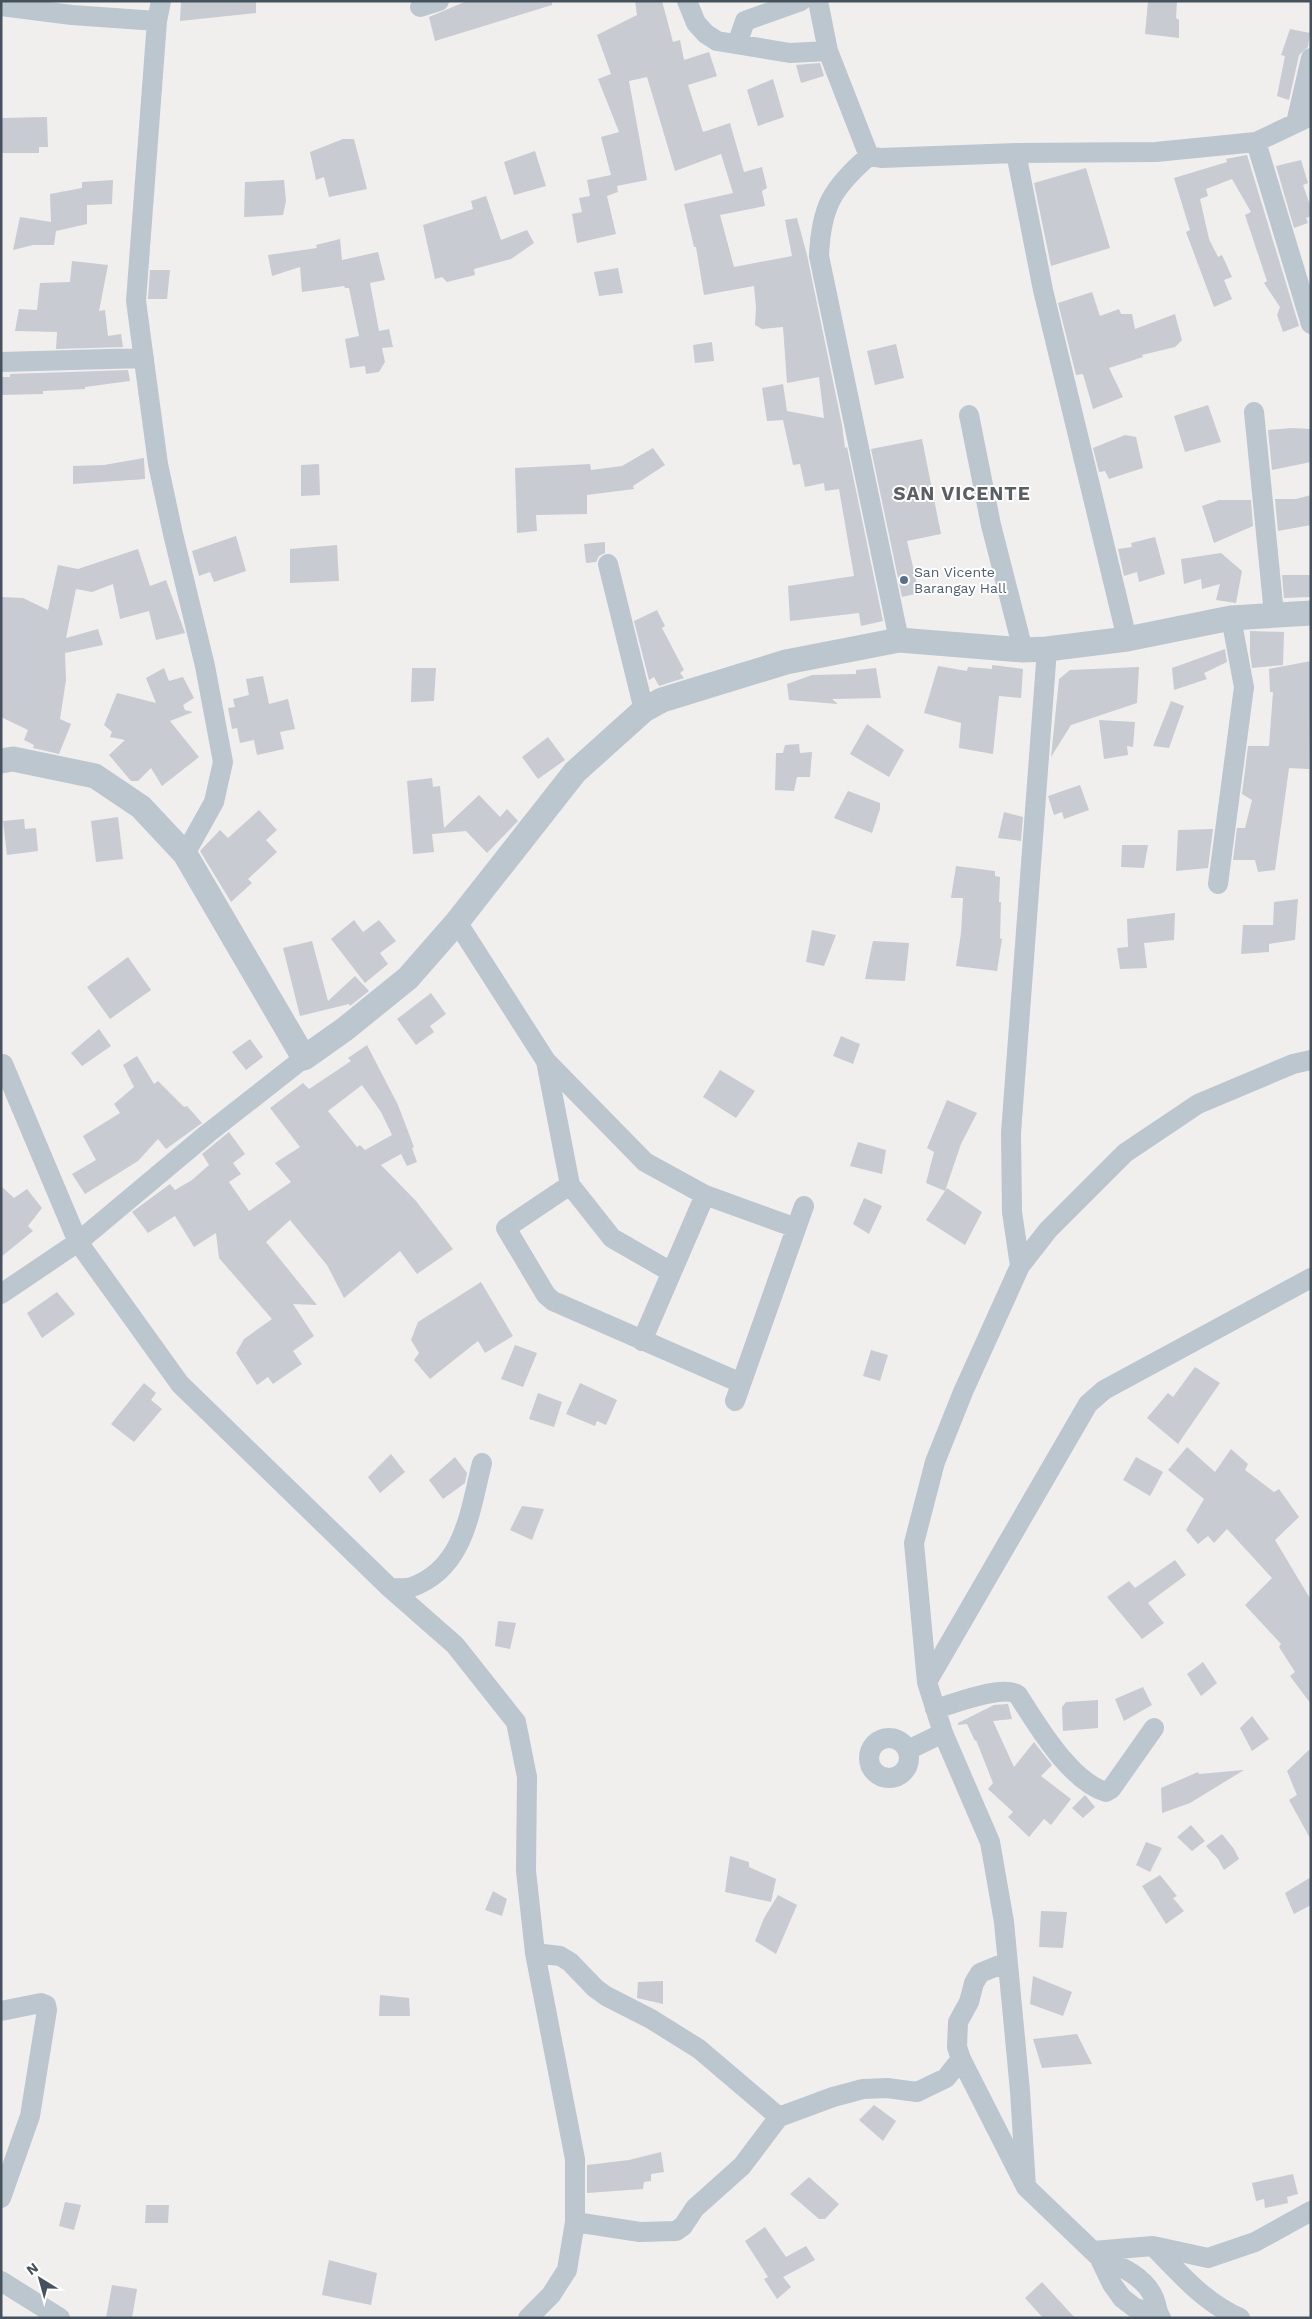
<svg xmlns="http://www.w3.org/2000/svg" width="1312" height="2319" viewBox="0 0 1312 2319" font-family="'Work Sans',sans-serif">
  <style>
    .building { fill: #c8cbd1; fill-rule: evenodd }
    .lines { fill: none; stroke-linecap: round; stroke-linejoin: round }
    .minor { stroke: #bbc6cf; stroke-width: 20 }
    .tertiary { stroke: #bbc6cf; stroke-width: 25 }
    .service-dot { fill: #5c6f8a; stroke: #fff; stroke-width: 2 }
    .labels { text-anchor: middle; stroke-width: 4; stroke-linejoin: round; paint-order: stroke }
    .service-label { font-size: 14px; fill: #4e5e75; stroke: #fff; text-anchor: start }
    .district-label { font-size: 19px; font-weight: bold; letter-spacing: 1px; fill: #5a5f64; stroke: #fff }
  </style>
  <rect width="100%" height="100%" fill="#f1eeee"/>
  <path class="building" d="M 181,1 L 256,1 L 256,13 L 180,21 Z
    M 467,1 L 552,1 L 552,5 L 435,41 L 429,17 Z
    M 635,1 L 662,1 L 673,42 L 680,40 L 684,60 L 709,52 L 717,76 L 688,85 L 703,132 L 730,123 L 744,172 L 762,167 L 767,188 L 762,191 L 765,206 L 720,215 L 734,267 L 792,256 L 785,220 L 797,218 L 807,255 L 842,425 L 845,448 L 847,447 L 883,621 L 861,626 L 859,613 L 790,621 L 788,586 L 854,576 L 839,489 L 825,491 L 824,483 L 805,487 L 800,464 L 793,465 L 783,420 L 767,421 L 762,388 L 783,384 L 787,411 L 824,418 L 819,377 L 787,383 L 783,327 L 762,329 L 755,325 L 756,307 L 754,286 L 704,295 L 696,247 L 694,247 L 684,204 L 733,193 L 721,154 L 675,171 L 647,77 L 629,81 L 647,180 L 617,186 L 618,192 L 607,196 L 616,234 L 577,243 L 572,214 L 582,212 L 579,198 L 590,196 L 587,180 L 611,175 L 601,137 L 619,132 L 598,79 L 611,74 L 597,35 L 637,15 Z
    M 1148,1 L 1177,1 L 1176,18 L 1179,20 L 1179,38 L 1145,34 Z
    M 1290,29 L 1310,33 L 1308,47 L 1299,55 L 1289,100 L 1277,96 L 1285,56 L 1281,55 Z
    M 820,63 L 824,76 L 801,83 L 796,65 Z
    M 773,79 L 784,117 L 758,126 L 747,90 Z
    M 47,117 L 48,147 L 39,147 L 39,153 L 1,153 L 1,118 Z
    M 343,139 L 354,139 L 367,189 L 329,197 L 324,177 L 316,180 L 310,152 Z
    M 535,151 L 546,186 L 514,195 L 504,162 Z
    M 1247,155 L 1299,326 L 1283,332 L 1277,315 L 1280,307 L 1264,283 L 1267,281 L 1245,215 L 1251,212 L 1232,179 L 1206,189 L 1208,196 L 1200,199 L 1209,239 L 1218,257 L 1222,255 L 1232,277 L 1224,280 L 1232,299 L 1214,307 L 1186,232 L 1190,230 L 1174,178 L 1227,162 L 1226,159 Z
    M 1301,160 L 1308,183 L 1303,185 L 1311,208 L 1311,216 L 1306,218 L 1308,223 L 1294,228 L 1276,166 Z
    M 1086,168 L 1110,248 L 1051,266 L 1034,183 Z
    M 113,180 L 112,204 L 87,205 L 87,224 L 56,231 L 54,245 L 33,245 L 13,250 L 20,217 L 51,222 L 50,194 L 82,188 L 82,182 Z
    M 284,180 L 286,201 L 283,215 L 244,217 L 245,182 Z
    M 486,196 L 501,240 L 527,230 L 534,243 L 511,259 L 474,269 L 475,275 L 447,282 L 442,277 L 435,279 L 423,225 L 473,209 L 471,201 Z
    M 340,239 L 342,260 L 378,252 L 385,280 L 370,283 L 379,331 L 389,329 L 393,347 L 382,348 L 385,362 L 379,372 L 366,374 L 365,366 L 350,368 L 345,339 L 359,336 L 349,288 L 345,288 L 344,286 L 302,292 L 300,267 L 272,276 L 268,255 L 317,248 L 316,245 Z
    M 72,261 L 108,265 L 99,311 L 105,310 L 108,336 L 121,334 L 123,347 L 56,349 L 57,332 L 15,331 L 19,309 L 37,310 L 40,283 L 70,282 Z
    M 618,268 L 623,293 L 599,296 L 594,272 Z
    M 150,270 L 170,270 L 167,299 L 148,299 Z
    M 1092,292 L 1100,316 L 1119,309 L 1121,314 L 1132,314 L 1135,329 L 1175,314 L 1182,340 L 1175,347 L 1142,355 L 1143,357 L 1109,368 L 1123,397 L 1093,409 L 1083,374 L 1076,375 L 1058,303 Z
    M 712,342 L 714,361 L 695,363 L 693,345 Z
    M 896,344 L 904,378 L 875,385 L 867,351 Z
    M 128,370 L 130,381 L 85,387 L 85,389 L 43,391 L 43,394 L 1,395 L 1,377 L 10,377 L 10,374 Z
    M 1208,405 L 1221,442 L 1185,452 L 1174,416 Z
    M 1292,428 L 1311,429 L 1311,462 L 1272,470 L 1268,430 Z
    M 1125,435 L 1136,437 L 1143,468 L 1109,479 L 1105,471 L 1099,472 L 1093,448 Z
    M 922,439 L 941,534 L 907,541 L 919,593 L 902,597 L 871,449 Z
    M 653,448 L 665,465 L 633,486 L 634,489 L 587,495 L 587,514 L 536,515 L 537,531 L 517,533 L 515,468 L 590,464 L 591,470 L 622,466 Z
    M 144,458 L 145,479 L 73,484 L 73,466 L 104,465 Z
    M 319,464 L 320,495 L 301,496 L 301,465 Z
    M 1311,495 L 1311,525 L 1278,531 L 1275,499 L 1296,499 Z
    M 1219,500 L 1251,500 L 1253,526 L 1214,543 L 1202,506 Z
    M 236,536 L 246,571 L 214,582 L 210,572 L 199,576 L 192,551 Z
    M 1155,537 L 1165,574 L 1139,582 L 1137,572 L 1124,576 L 1118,549 L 1132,547 L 1131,543 Z
    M 605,542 L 605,553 L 599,556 L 596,562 L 586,563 L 584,544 Z
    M 337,545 L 339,581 L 290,583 L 290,549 Z
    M 138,549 L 150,586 L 166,580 L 185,633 L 156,640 L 149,611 L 120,619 L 113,584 L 92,592 L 76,589 L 66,638 L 98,629 L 103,645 L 65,653 L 66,680 L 60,719 L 71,724 L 59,754 L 33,748 L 34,745 L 24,740 L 28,730 L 1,717 L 1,597 L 23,598 L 48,610 L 58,565 L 78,569 Z
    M 1221,553 L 1242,571 L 1236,603 L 1216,600 L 1220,584 L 1202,589 L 1201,579 L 1184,584 L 1181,559 Z
    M 1282,575 L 1311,575 L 1311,597 L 1284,598 Z
    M 657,610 L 665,626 L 662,628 L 684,670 L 680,673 L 684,678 L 659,686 L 654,677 L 649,680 L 634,621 Z
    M 1250,631 L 1284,632 L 1283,665 L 1252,668 L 1250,653 Z
    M 1225,649 L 1227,662 L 1204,673 L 1207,679 L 1174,690 L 1172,668 Z
    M 1311,661 L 1309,769 L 1289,768 L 1275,870 L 1258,872 L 1255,860 L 1233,860 L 1237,828 L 1245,828 L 1252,800 L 1242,794 L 1248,746 L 1269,746 L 1273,692 L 1270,692 L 1269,669 Z
    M 992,665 L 1023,669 L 1021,698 L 999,696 L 993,754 L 959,748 L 961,723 L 924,713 L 938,666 L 967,671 L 968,667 L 992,669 Z
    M 1139,667 L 1137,703 L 1071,725 L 1051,757 L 1059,679 L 1070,670 Z
    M 164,668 L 169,681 L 183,677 L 194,698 L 183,705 L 185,710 L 193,712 L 170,721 L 199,757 L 162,786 L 151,768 L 138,781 L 131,781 L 109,755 L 125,740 L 110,737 L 112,732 L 104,725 L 117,693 L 156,703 L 146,678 Z
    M 412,668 L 436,668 L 434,701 L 411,702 Z
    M 876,668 L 881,698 L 832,699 L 838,704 L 789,700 L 787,684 L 812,675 L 856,674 L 856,670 Z
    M 263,676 L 269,704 L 288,699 L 295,729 L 280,732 L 284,749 L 257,755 L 254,740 L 240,743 L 237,728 L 232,729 L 228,708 L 235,707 L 233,699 L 249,695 L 246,679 Z
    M 1171,701 L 1184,706 L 1169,748 L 1153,746 Z
    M 1099,720 L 1135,722 L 1133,747 L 1127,746 L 1128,755 L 1104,759 Z
    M 867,724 L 904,750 L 889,777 L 850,754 Z
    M 548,737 L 565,760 L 538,779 L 522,757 Z
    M 799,744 L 800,753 L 812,752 L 810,777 L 797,777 L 794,791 L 775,790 L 776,753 L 783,753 L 785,745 Z
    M 432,778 L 433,787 L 440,786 L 444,828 L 479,795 L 500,817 L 507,809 L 518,821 L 487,853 L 466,831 L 432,834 L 434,852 L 413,854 L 407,781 Z
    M 1080,785 L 1089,810 L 1064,819 L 1062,812 L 1054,815 L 1048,796 Z
    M 848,791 L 880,803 L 880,809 L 872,833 L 834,818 Z
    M 259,810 L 277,830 L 266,840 L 277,852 L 248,879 L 252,883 L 231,902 L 200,851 L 220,830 L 228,838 Z
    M 1004,812 L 1023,817 L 1021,841 L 998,838 Z
    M 118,817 L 123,859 L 96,862 L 91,821 Z
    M 24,819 L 25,829 L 36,828 L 38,851 L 7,855 L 3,821 Z
    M 1213,829 L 1208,868 L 1176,871 L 1178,830 Z
    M 1122,845 L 1148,845 L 1144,868 L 1121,867 Z
    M 956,866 L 995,871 L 995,876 L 1000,877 L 999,902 L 1001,902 L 1000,938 L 1002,939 L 997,971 L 956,966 L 961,933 L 963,898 L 951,898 Z
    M 1298,899 L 1295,940 L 1269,944 L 1269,952 L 1241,954 L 1243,925 L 1273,925 L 1274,902 Z
    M 1175,913 L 1174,940 L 1144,943 L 1147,968 L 1120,969 L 1117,948 L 1128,947 L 1127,919 Z
    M 354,920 L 363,932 L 379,920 L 396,941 L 380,953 L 388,964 L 365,983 L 331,939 Z
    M 812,930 L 836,935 L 824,966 L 806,962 Z
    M 312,941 L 328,1001 L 355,976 L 369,991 L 350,1006 L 349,1004 L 300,1016 L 283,948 Z
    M 873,941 L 909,943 L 905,981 L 865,979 Z
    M 128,957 L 151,990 L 110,1019 L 87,987 Z
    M 431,993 L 446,1014 L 430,1026 L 434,1032 L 416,1045 L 397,1019 Z
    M 99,1029 L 111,1046 L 82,1066 L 71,1053 Z
    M 841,1036 L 860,1044 L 853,1064 L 833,1056 Z
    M 250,1039 L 263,1057 L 246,1070 L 232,1052 Z
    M 367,1045 L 398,1105 L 414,1147 L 412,1148 L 417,1162 L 407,1166 L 401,1154 L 381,1165 L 416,1201 L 453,1249 L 417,1274 L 400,1251 L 344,1298 L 327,1265 L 290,1220 L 266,1242 L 317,1305 L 293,1304 L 314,1336 L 293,1351 L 302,1364 L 273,1384 L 268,1377 L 257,1385 L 236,1353 L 244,1339 L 272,1319 L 219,1258 L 216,1233 L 194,1247 L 175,1216 L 148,1233 L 132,1212 L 170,1184 L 175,1190 L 192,1180 L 209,1165 L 202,1154 L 229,1132 L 245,1154 L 233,1163 L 241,1174 L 229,1182 L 249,1211 L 291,1182 L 275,1163 L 300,1147 L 270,1108 L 303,1083 L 309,1089 L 351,1061 L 348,1058 ZM 362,1085 L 381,1112 L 392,1135 L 365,1150 L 360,1145 L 357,1147 L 328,1111 Z
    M 137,1056 L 154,1084 L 158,1081 L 184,1107 L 187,1106 L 202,1123 L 166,1149 L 158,1139 L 138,1161 L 85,1194 L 72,1174 L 96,1160 L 83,1136 L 120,1113 L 114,1104 L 134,1087 L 123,1065 Z
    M 720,1070 L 755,1091 L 736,1118 L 703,1097 Z
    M 947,1100 L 977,1113 L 961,1144 L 945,1191 L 926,1183 L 934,1152 L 927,1148 Z
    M 858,1142 L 886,1150 L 882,1174 L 850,1166 Z
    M 1,1186 L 14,1198 L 27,1189 L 42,1208 L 28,1226 L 33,1231 L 1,1257 Z
    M 947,1188 L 982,1212 L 965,1245 L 926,1220 Z
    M 864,1198 L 882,1206 L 869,1234 L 853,1224 Z
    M 481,1282 L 513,1336 L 485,1353 L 478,1341 L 430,1379 L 414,1360 L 419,1353 L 411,1340 L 418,1322 Z
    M 57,1292 L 75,1314 L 42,1338 L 27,1313 Z
    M 515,1345 L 537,1353 L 523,1387 L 501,1379 Z
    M 871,1350 L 888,1355 L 880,1381 L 863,1376 Z
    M 1195,1367 L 1220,1383 L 1178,1444 L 1147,1418 L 1168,1393 L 1173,1397 Z
    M 144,1383 L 156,1393 L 151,1400 L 162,1409 L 134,1442 L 111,1424 Z
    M 580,1383 L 617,1400 L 606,1425 L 597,1421 L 595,1426 L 566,1414 Z
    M 538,1393 L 562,1402 L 554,1427 L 529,1419 Z
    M 1187,1447 L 1215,1472 L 1231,1449 L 1248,1464 L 1245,1470 L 1274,1492 L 1279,1489 L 1299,1517 L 1275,1540 L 1311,1600 L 1311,1704 L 1290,1676 L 1295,1672 L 1279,1647 L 1281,1644 L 1245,1605 L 1272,1578 L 1227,1529 L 1214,1543 L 1208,1536 L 1198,1544 L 1186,1530 L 1204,1499 L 1168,1470 Z
    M 391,1454 L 405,1472 L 380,1493 L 368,1477 Z
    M 455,1457 L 467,1473 L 465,1483 L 443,1499 L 429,1480 Z
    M 1136,1457 L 1163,1472 L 1150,1496 L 1123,1480 Z
    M 522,1506 L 544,1509 L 532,1540 L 510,1530 Z
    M 1175,1560 L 1186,1575 L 1148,1603 L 1164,1623 L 1142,1639 L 1107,1597 L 1129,1581 L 1135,1588 Z
    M 498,1621 L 516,1623 L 510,1649 L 495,1646 Z
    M 1203,1662 L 1217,1683 L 1201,1696 L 1187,1674 Z
    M 1143,1687 L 1152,1705 L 1124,1721 L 1115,1699 Z
    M 1098,1700 L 1098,1728 L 1063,1731 L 1062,1707 L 1066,1702 Z
    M 1008,1704 L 1012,1719 L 993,1721 L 1014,1767 L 1034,1742 L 1052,1765 L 1041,1776 L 1071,1799 L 1051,1825 L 1044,1819 L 1029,1837 L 1008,1817 L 1013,1812 L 988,1789 L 993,1783 L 976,1740 L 975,1741 L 967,1724 L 958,1725 L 958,1723 L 994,1705 Z
    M 1252,1716 L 1269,1739 L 1252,1751 L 1240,1728 Z
    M 1311,1748 L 1311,1840 L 1289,1800 L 1297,1795 L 1287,1771 Z
    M 1244,1770 L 1190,1803 L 1162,1813 L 1161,1788 L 1198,1772 L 1199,1774 Z
    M 1085,1795 L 1095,1807 L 1083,1818 L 1072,1808 Z
    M 1191,1825 L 1205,1841 L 1192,1851 L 1177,1837 Z
    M 1222,1834 L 1234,1849 L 1239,1859 L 1224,1870 L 1218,1859 L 1206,1846 Z
    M 1146,1842 L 1162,1848 L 1150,1872 L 1136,1865 Z
    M 730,1856 L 749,1862 L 749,1867 L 776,1879 L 771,1902 L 725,1892 Z
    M 1160,1875 L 1177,1896 L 1173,1898 L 1184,1911 L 1166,1924 L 1142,1886 Z
    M 1311,1877 L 1311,1905 L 1294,1914 L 1285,1893 Z
    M 493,1891 L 507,1899 L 502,1916 L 485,1910 Z
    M 778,1895 L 797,1905 L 776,1954 L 755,1941 L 764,1918 Z
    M 1041,1911 L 1067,1912 L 1063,1948 L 1039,1947 Z
    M 1033,1976 L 1072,1992 L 1063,2016 L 1030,2004 Z
    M 663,1981 L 663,2004 L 637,1998 L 638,1982 Z
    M 380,1995 L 409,1998 L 410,2016 L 379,2016 Z
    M 1077,2034 L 1092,2064 L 1042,2068 L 1033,2039 Z
    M 874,2105 L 896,2121 L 883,2141 L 859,2120 Z
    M 661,2152 L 664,2172 L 651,2174 L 651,2181 L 644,2182 L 643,2189 L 587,2193 L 587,2165 L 629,2160 Z
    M 1293,2174 L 1298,2194 L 1287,2197 L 1288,2203 L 1265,2208 L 1264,2199 L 1256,2201 L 1252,2183 Z
    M 809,2177 L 839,2204 L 825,2219 L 819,2219 L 790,2194 Z
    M 65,2202 L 81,2205 L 74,2230 L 59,2226 Z
    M 146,2205 L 169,2205 L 168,2223 L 145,2223 Z
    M 765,2227 L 786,2257 L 806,2246 L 815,2260 L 783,2277 L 791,2287 L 777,2299 L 764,2279 L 768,2277 L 745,2241 Z
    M 329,2260 L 377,2273 L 371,2305 L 322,2295 Z
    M 1042,2282 L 1075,2318 L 1043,2318 L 1025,2298 Z
    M 112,2285 L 137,2289 L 132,2318 L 106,2318 Z"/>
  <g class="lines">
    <path class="minor" d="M 161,1 L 157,21 L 136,301 L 158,464 L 173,534 L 205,666 L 223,762 L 214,802 L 185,854
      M 687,1 L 696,23 L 706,34 L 717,41 L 790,53 L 828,51
      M 818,1 L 828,51 L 869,156
      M 1,6 L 72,15 L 157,21
      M 420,7 L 439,1
      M 737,44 L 745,21 L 801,1
      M 1296,123 L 1311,58
      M 1256,142 L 1311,324
      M 1016,153 L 1043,290 L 1127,639
      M 1,362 L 144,358
      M 1254,412 L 1274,614
      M 969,415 L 991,525 L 1023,650
      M 608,564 L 644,710
      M 899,640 L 819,256 C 821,207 832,188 869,156 L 881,158 L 1016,153 L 1156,152 L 1256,142 L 1311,116
      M 1218,884 L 1244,687 L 1231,618
      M 457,922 L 546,1061 L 645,1162 L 705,1195 L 796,1228
      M 546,1061 L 570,1185 L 612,1238 L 671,1272
      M 3,1064 L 78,1242 L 180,1384 L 390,1588 L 455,1645 L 516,1722 L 527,1777 L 526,1871 L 535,1953 L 575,2159 L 575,2222 L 567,2270 L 551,2295 L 528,2318
      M 570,1185 L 506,1228 L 546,1295 L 553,1301 L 741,1383
      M 1020,1266 L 1012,1212 L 1011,1133 L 1047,649
      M 1,1294 L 78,1242 L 207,1134 L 304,1058
      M 642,1341 L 705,1195
      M 735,1401 L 804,1206
      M 390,1588 C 397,1588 406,1589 412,1587 C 465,1568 470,1510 482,1463
      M 927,1682 L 1088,1404 L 1104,1390 L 1311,1278
      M 935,1709 C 954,1704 1003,1684 1018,1695 C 1037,1725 1070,1781 1106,1792 L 1111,1789 L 1154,1728
      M869 1758a20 20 0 1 1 40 0a20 20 0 1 1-40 0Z
      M 908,1750 L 943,1733
      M 535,1953 L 560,1956 L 570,1962 L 595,1988 L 606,1996 L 651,2019 L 699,2049 L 779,2117
      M 1007,1962 L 980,1973 L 974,1983 L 969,2002 L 958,2022 L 957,2047 L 961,2059 L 1026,2187 L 1099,2257 L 1112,2284 L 1122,2298 L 1135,2308 L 1158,2314
      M 1,2011 L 41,2003 L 46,2005 L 47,2010 L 30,2116 L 1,2198
      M 1026,2187 L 1020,2091 L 1004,1922 L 990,1842 L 943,1733 L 927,1682 L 914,1543 L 935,1462 L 963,1392 L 1020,1266 L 1048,1230 L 1125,1153 L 1198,1104 L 1293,1064 L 1311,1060
      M 575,2222 L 640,2232 L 676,2231 L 683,2226 L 695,2208 L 742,2166 L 779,2117 L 833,2097 L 863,2089 L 887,2088 L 917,2092 L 946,2078 L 961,2059
      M 1153,2246 C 1179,2273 1205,2303 1240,2318
      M 1093,2251 L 1153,2246 L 1208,2258 L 1255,2242 L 1311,2211
      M 1099,2257 C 1119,2266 1143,2275 1153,2296 C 1157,2303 1156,2311 1161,2318
      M 1,2281 L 60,2318"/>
    <path class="tertiary" d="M 1,761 L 13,759 L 95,776 L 141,807 L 185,854 L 304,1058 L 345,1029 L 408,978 L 457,922 L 575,772 L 644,710 L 662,700 L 786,662 L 899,640 L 1023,650 L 1047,649 L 1127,639 L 1231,618 L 1311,613"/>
  </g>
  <circle class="service-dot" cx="904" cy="580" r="5"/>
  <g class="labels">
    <g class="service-label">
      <text x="914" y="577">San Vicente<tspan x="914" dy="16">Barangay Hall</tspan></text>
    </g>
    <g class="district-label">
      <text x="962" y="500">SAN VICENTE</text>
    </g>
  </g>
  <rect width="1312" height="2319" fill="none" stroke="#45525d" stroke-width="5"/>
  <g transform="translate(40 2279) rotate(323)" stroke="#ffffff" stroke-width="4" paint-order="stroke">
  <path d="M0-4L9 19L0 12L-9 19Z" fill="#45525d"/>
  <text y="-8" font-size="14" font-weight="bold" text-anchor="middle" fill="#45525d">N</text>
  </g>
</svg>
